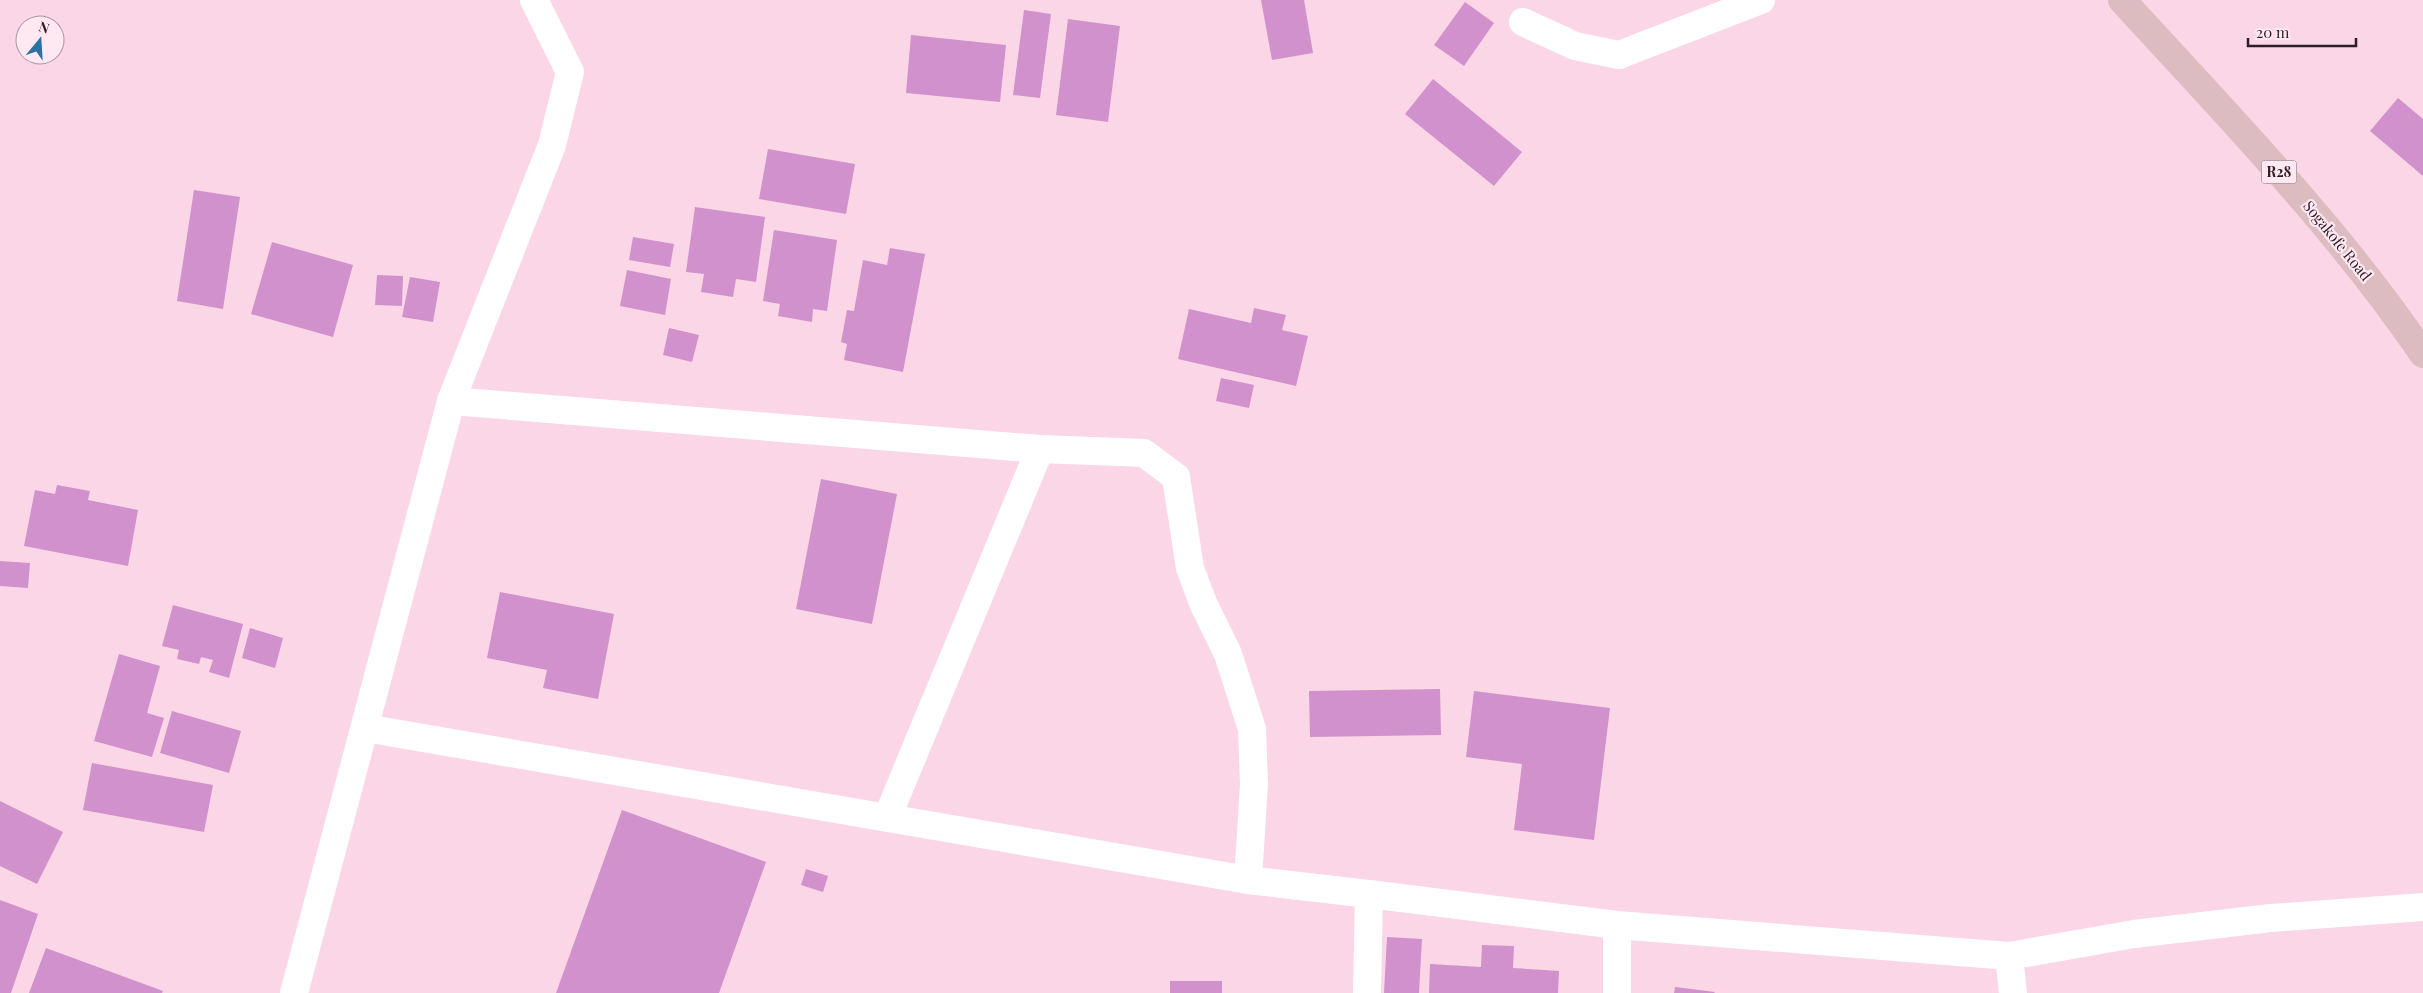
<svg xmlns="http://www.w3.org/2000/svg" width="2423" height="993" viewBox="0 0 2423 993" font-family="'Playfair Display',serif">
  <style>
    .building { fill: #d191cd }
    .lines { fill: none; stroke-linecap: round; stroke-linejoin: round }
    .minor { stroke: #fff; stroke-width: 28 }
    .major { stroke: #dcbcc0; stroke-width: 28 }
    .labels { text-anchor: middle; stroke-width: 4.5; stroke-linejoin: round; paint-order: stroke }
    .shield { fill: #ffe8f2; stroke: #6b5b62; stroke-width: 1 }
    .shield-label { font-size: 14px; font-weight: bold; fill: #2c1e24 }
    .street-label { font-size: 15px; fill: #2c1e24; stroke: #ffe8f2 }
  </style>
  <rect width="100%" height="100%" fill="#fbd6e6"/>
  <path class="building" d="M 1261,0 L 1304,0 L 1313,53 L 1272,60 Z
    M 1465,2 L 1494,23 L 1464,66 L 1434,45 Z
    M 1024,10 L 1051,14 L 1040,98 L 1013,95 Z
    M 1068,19 L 1120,26 L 1108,122 L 1056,115 Z
    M 911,35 L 1006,45 L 1000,102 L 906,93 Z
    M 1433,79 L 1522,152 L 1494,186 L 1405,114 Z
    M 2398,98 L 2423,119 L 2423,176 L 2370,131 Z
    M 768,149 L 855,164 L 846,214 L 759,199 Z
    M 194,190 L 240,197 L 223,309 L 177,301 Z
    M 695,207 L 765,217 L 756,282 L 736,279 L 733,297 L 701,292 L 704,274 L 686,272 Z
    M 774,230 L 837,240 L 827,311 L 813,309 L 812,322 L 778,316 L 780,304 L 763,301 Z
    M 633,237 L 674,244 L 670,267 L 629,260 Z
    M 272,242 L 353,265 L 333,337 L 251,314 Z
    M 890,248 L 925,254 L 903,372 L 844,360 L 847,344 L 841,342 L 847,310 L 854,311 L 863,260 L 887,265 Z
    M 627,270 L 671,279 L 665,315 L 620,306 Z
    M 377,275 L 403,276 L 402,306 L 375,305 Z
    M 410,277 L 440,282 L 433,322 L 402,317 Z
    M 1254,308 L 1286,315 L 1282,330 L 1308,336 L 1296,386 L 1178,359 L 1189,309 L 1251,323 Z
    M 669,328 L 699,335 L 692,362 L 663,355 Z
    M 1221,378 L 1254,385 L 1249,408 L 1216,401 Z
    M 821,479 L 897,494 L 872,624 L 796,609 Z
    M 57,485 L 90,491 L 88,500 L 138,510 L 128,566 L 24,546 L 35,490 L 55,494 Z
    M 0,561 L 30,563 L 28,588 L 0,586 Z
    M 500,592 L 614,614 L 598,699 L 543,688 L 547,670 L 487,658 Z
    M 173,605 L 243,624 L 229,678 L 209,672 L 213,660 L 201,657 L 199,664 L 177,659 L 179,650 L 162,646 Z
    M 250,628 L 283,638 L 275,668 L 242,658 Z
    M 119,654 L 160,666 L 147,713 L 164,718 L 152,757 L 94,741 Z
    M 1440,689 L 1441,735 L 1310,737 L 1309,691 Z
    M 1474,691 L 1610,708 L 1594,840 L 1514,830 L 1522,764 L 1466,757 Z
    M 172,711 L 241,731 L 229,773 L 160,753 Z
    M 92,763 L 213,785 L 204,832 L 83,810 Z
    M 0,801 L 63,832 L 37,884 L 0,866 Z
    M 622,810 L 766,862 L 719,993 L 556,993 Z
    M 806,869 L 828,876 L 823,892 L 801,885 Z
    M 0,900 L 38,914 L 11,993 L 0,993 Z
    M 1387,937 L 1422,939 L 1419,993 L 1384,993 Z
    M 1482,945 L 1514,946 L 1513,968 L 1559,971 L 1558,993 L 1429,993 L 1430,964 L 1481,967 Z
    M 46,948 L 163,991 L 162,993 L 29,993 Z
    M 1170,981 L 1222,981 L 1222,993 L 1170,993 Z
    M 1675,987 L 1715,992 L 1714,993 L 1674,993 Z"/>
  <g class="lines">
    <path class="minor" d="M 1523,22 L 1575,46 L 1619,55 L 1761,0
      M 451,401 L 1040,449 L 1144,453 L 1176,477 L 1190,568 L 1203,603 L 1228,654 L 1252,729 L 1254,784 L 1248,880
      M 365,728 L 1248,880 L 1369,894 L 1367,993
      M 887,818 L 1040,449
      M 1369,894 L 1617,925 L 2009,956 L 2134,934 L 2271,918 L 2423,907
      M 1617,925 L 1617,993
      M 2009,956 L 2013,993
      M 294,993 L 451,401 L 552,145 L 570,72 L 534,0"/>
    <path class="major" d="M 2122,0 C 2226,114 2336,226 2423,354"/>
  </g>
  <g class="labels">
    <rect class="shield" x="2261.5" y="160.5" width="35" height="23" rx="4"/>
    <g class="shield-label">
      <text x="2279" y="177">R28</text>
    </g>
    <g class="street-label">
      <text transform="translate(2337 241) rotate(51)" y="5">Sogakofe Road</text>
    </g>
  </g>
  <g transform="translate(40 40) rotate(18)"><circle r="24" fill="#ffe8f2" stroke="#ab97a0"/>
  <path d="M0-4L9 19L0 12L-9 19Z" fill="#2972a5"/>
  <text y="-8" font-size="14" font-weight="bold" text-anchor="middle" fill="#2c1e24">N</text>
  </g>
  <path d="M2248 38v8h108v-8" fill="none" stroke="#2c1e24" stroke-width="2.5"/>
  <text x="2256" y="38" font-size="15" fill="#2c1e24" stroke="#ffe8f2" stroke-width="4" paint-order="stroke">20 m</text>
</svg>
